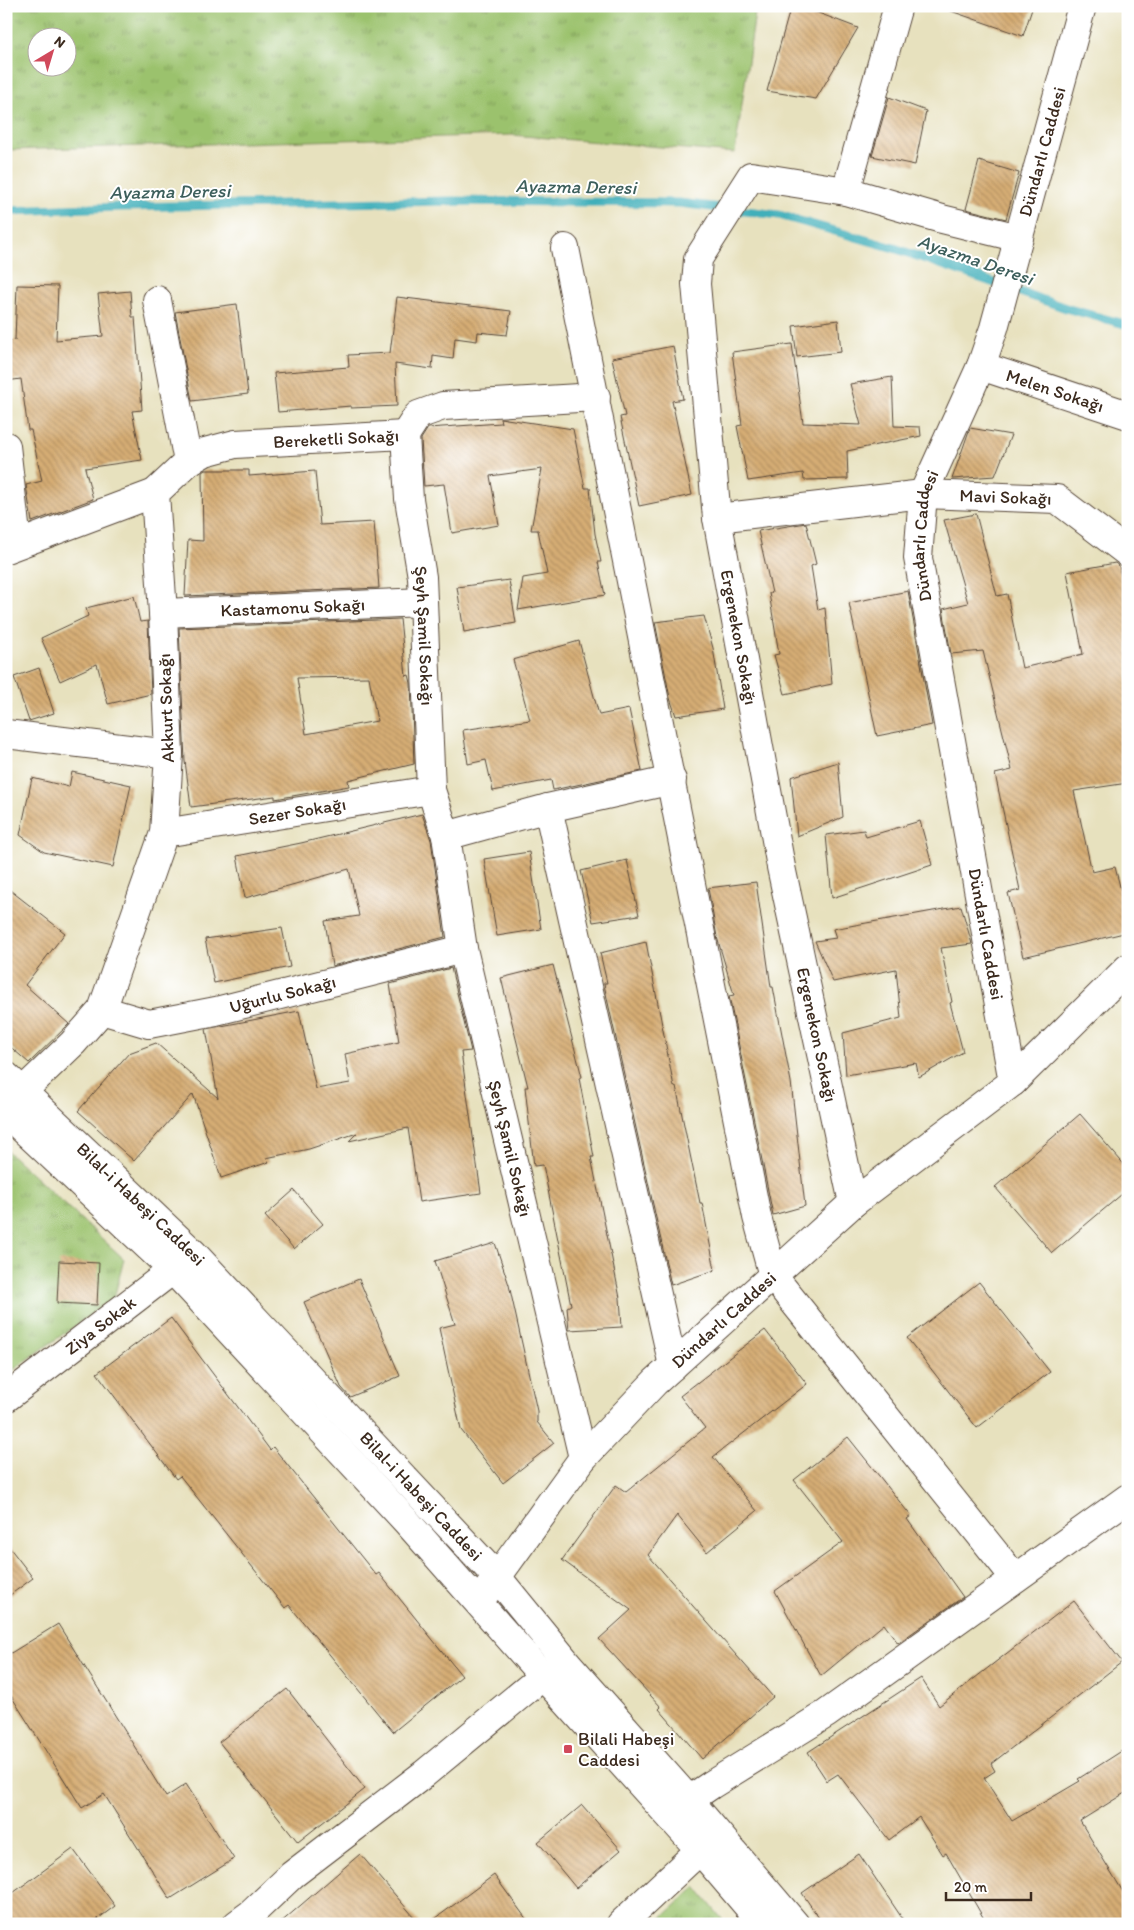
<svg xmlns="http://www.w3.org/2000/svg" width="1134" height="1930" viewBox="0 0 1134 1930" font-family="Itim,sans-serif">
  <style>
    .grass { fill: url(#grass-tufts); stroke: #6b7646; fill-rule: evenodd }
    .lines { fill: none; stroke-linecap: round; stroke-linejoin: round }
    .stream { stroke: #3fafba; stroke-width: 9 }
    .building { fill: url(#building-back-hatch); fill-rule: evenodd }
    .minor-casing { stroke: #554536; stroke-width: 30 }
    .minor { stroke: #fff; stroke-width: 28 }
    .poi-dot { fill: #d1495b; stroke: #fff; stroke-width: 2 }
    .labels { text-anchor: middle; stroke-width: 4; stroke-linejoin: round; paint-order: stroke }
    .street-label { font-size: 18px; fill: #3b2a1e; stroke: #fff }
    .poi-label { font-size: 18px; fill: #3b2a1e; stroke: #fff; text-anchor: start }
    .water-label { font-size: 19px; font-style: italic; fill: #3d5f5c; stroke: #fff }
  </style>
  <defs>
    <pattern id="grass-tufts" width="24" height="20" patternUnits="userSpaceOnUse" patternTransform="scale(1.25)"><rect width="24" height="20" fill="#9bc26d"/><path d="M3 7l-1-3M5 7V3M7 7l1-3M15 17l-1-3M17 17v-4M19 17l1-3" fill="none" stroke="#809e59"/></pattern>
    <pattern id="building-back-hatch" width="6" height="6" patternUnits="userSpaceOnUse" patternTransform="scale(1.25)"><rect width="6" height="6" fill="#d6ad75"/><path d="M-1 5l2 2M0 0l6 6M5-1l2 2" fill="none" stroke="#af8d5f"/></pattern>
  </defs>
  <rect width="100%" height="100%" fill="#fff"/>
  <filter id="ink" filterUnits="userSpaceOnUse"><feTurbulence type="fractalNoise" baseFrequency=".02" numOctaves="2"/><feDisplacementMap in="SourceGraphic" scale="10" xChannelSelector="R" yChannelSelector="G"/><feConvolveMatrix kernelMatrix="1 2 1 2 8 2 1 2 1" color-interpolation-filters="sRGB"/></filter>
  <filter id="wash" filterUnits="userSpaceOnUse"><feTurbulence type="fractalNoise" baseFrequency=".0096" numOctaves="4" result="noise"/><feDisplacementMap in="SourceGraphic" scale="20" xChannelSelector="R" yChannelSelector="G"/><feGaussianBlur stdDeviation="1.12" result="paint"/><feColorMatrix in="noise" values="0 0 0 0 0 0 0 0 0 0 0 0 0 0 0 0 0 1.4 0 .05"/><feComposite in="paint" operator="in"/></filter>
  <g filter="url(#wash)">
    <rect width="100%" height="100%" fill="#e7e1be"/>
    <path class="grass" d="M 6,6 L 756,6 L 735,153 L 511,135 L 6,150 ZM 38,38 L 68,38 L 68,68 L 38,68 Z
      M 6,1150 L 124,1259 L 114,1298 L 6,1375 Z
      M 696,1887 L 726,1924 L 655,1924 Z"/>
    <g class="lines">
      <path class="stream" d="M 6,211 L 120,207 L 452,201 L 679,203 L 779,215 L 894,248 L 1069,309 L 1128,325"/>
    </g>
    <g id="blocks">
      <path class="building" d="M 791,6 L 800,6 L 858,28 L 816,99 L 767,91 Z
        M 949,6 L 1033,6 L 1023,36 L 948,10 Z
        M 889,97 L 926,111 L 915,165 L 872,156 Z
        M 979,161 L 1019,173 L 1006,219 L 966,209 Z
        M 17,285 L 58,286 L 56,340 L 103,336 L 98,294 L 130,291 L 132,317 L 135,317 L 142,410 L 132,411 L 142,460 L 85,468 L 93,499 L 32,522 L 26,485 L 42,481 L 31,430 L 28,430 L 21,379 L 6,381 L 6,342 L 15,340 Z
        M 397,297 L 511,311 L 507,335 L 478,332 L 477,341 L 455,338 L 453,359 L 433,356 L 432,369 L 395,364 L 397,406 L 351,408 L 351,406 L 278,412 L 274,373 L 349,367 L 348,355 L 390,353 Z
        M 237,304 L 248,394 L 192,401 L 175,312 Z
        M 838,320 L 841,352 L 797,357 L 793,326 Z
        M 792,344 L 803,423 L 861,425 L 850,384 L 892,377 L 894,426 L 920,427 L 921,436 L 847,451 L 848,479 L 804,480 L 803,473 L 748,481 L 737,426 L 742,425 L 732,352 Z
        M 673,346 L 683,399 L 672,401 L 692,495 L 639,506 L 620,417 L 625,416 L 612,358 Z
        M 500,418 L 573,429 L 585,488 L 590,488 L 595,534 L 601,562 L 598,562 L 605,595 L 518,610 L 523,578 L 547,574 L 538,530 L 531,530 L 542,469 L 490,476 L 499,525 L 452,533 L 444,484 L 424,486 L 421,439 L 428,428 L 501,423 Z
        M 970,428 L 1011,435 L 995,476 L 952,479 Z
        M 205,470 L 249,470 L 249,476 L 315,471 L 320,525 L 374,522 L 379,588 L 185,596 L 188,540 L 203,541 L 202,472 Z
        M 976,514 L 997,596 L 1007,594 L 1022,668 L 1083,654 L 1067,572 L 1115,563 L 1119,566 L 1128,610 L 1128,783 L 1074,791 L 1092,872 L 1115,867 L 1128,918 L 1128,932 L 1023,957 L 1008,893 L 1020,890 L 995,774 L 1012,770 L 983,651 L 951,654 L 943,609 L 968,603 L 944,520 Z
        M 806,523 L 816,564 L 811,566 L 818,610 L 825,608 L 832,684 L 785,694 L 774,655 L 779,654 L 769,593 L 772,593 L 758,531 Z
        M 509,580 L 516,623 L 464,632 L 457,587 Z
        M 908,591 L 932,725 L 877,736 L 849,603 Z
        M 134,596 L 140,622 L 148,621 L 151,694 L 108,704 L 97,664 L 60,681 L 41,638 L 88,616 L 86,608 Z
        M 704,616 L 713,648 L 723,709 L 676,716 L 670,698 L 655,622 Z
        M 400,619 L 406,676 L 409,675 L 411,683 L 414,764 L 348,780 L 349,786 L 275,799 L 275,796 L 191,807 L 185,761 L 179,628 ZM 369,677 L 377,721 L 306,734 L 297,678 Z
        M 579,641 L 599,715 L 629,709 L 642,771 L 553,790 L 551,780 L 493,791 L 486,760 L 468,764 L 463,730 L 530,720 L 513,660 Z
        M 39,668 L 54,713 L 29,721 L 14,677 Z
        M 838,762 L 843,817 L 797,836 L 791,777 Z
        M 72,772 L 131,785 L 113,867 L 44,852 L 20,835 L 32,778 L 69,787 Z
        M 422,814 L 431,840 L 445,937 L 332,966 L 325,921 L 359,916 L 349,869 L 245,898 L 237,856 L 301,843 Z
        M 920,821 L 932,865 L 832,898 L 826,835 L 864,830 L 866,837 Z
        M 529,852 L 541,929 L 497,936 L 484,859 Z
        M 627,860 L 639,915 L 593,922 L 581,871 Z
        M 756,882 L 771,987 L 773,987 L 791,1082 L 805,1206 L 773,1215 L 729,996 L 734,995 L 717,937 L 708,888 Z
        M 6,887 L 65,933 L 25,985 L 69,1024 L 29,1063 L 6,1043 Z
        M 961,906 L 972,944 L 941,948 L 952,1002 L 950,1003 L 963,1052 L 919,1077 L 916,1063 L 846,1075 L 843,1033 L 901,1018 L 896,969 L 833,982 L 815,941 L 836,938 L 833,929 Z
        M 282,928 L 290,967 L 214,983 L 205,939 Z
        M 646,942 L 674,1087 L 676,1086 L 700,1203 L 702,1203 L 715,1270 L 671,1285 L 605,989 L 604,983 L 607,983 L 600,953 Z
        M 553,965 L 582,1077 L 579,1078 L 594,1157 L 591,1157 L 620,1298 L 622,1327 L 569,1330 L 567,1307 L 571,1305 L 543,1165 L 534,1166 L 525,1087 L 528,1087 L 501,978 Z
        M 451,968 L 471,1051 L 461,1052 L 481,1193 L 419,1202 L 408,1128 L 349,1141 L 357,1133 L 309,1149 L 266,1158 L 269,1162 L 221,1178 L 193,1094 L 134,1161 L 78,1111 L 129,1053 L 156,1043 L 218,1098 L 206,1029 L 299,1011 L 316,1089 L 350,1083 L 345,1054 L 399,1042 L 390,984 Z
        M 1080,1114 L 1128,1169 L 1128,1189 L 1052,1253 L 995,1187 Z
        M 294,1190 L 323,1224 L 294,1249 L 265,1216 Z
        M 495,1243 L 509,1285 L 537,1411 L 537,1422 L 554,1443 L 503,1483 L 461,1430 L 439,1328 L 455,1324 L 435,1261 Z
        M 59,1261 L 99,1263 L 97,1305 L 57,1303 Z
        M 359,1279 L 400,1376 L 350,1397 L 341,1387 L 304,1302 Z
        M 979,1282 L 1050,1372 L 977,1428 L 907,1338 Z
        M 171,1318 L 270,1450 L 273,1447 L 376,1575 L 379,1573 L 462,1676 L 393,1732 L 289,1605 L 285,1608 L 180,1476 L 176,1479 L 97,1373 Z
        M 765,1330 L 807,1384 L 713,1457 L 757,1511 L 707,1552 L 677,1515 L 648,1555 L 773,1697 L 702,1759 L 659,1709 L 661,1707 L 599,1639 L 631,1610 L 562,1560 L 616,1485 L 626,1492 L 705,1428 L 680,1396 Z
        M 848,1437 L 911,1516 L 907,1519 L 963,1597 L 898,1643 L 884,1624 L 821,1676 L 775,1591 L 843,1542 L 794,1480 Z
        M 6,1543 L 33,1578 L 6,1598 Z
        M 1074,1601 L 1122,1662 L 991,1764 L 995,1771 L 984,1778 L 1012,1821 L 1080,1781 L 1078,1779 L 1128,1747 L 1128,1791 L 1080,1821 L 1128,1900 L 1128,1924 L 987,1924 L 946,1853 L 943,1855 L 919,1817 L 889,1840 L 838,1774 L 827,1781 L 808,1752 L 921,1678 L 939,1706 Z
        M 58,1624 L 166,1797 L 186,1784 L 234,1859 L 170,1899 L 104,1794 L 82,1808 L 6,1688 L 6,1656 Z
        M 287,1689 L 365,1789 L 298,1842 L 219,1742 Z
        M 582,1805 L 621,1850 L 576,1888 L 538,1842 Z
        M 73,1849 L 115,1906 L 91,1924 L 6,1924 L 6,1898 Z
        M 360,1854 L 420,1924 L 279,1924 Z
        M 859,1854 L 906,1924 L 823,1924 L 802,1893 Z
        M 494,1875 L 530,1924 L 428,1924 Z"/>
    </g>
  </g>
  <g filter="url(#ink)">
    <use href="#blocks" fill-opacity="0" stroke="#554536" stroke-width="1"/>
    <g class="lines">
      <g class="minor-casing">
        <g id="minor">
          <path d="M 898,6 L 846,191 L 942,219 L 1019,238"/>
          <path id="s1" d="M 846,191 L 751,176 L 698,259 L 696,284 L 717,518 L 781,867 L 853,1203"/>
          <path d="M 565,248 L 757,1217 L 773,1276 L 1015,1578"/>
          <path id="s2" d="M 981,366 L 1128,415"/>
          <path id="s3" d="M 405,435 L 409,499 L 422,577 L 431,790 L 446,836"/>
          <path d="M 405,435 L 418,415 L 443,406 L 596,397"/>
          <path d="M 6,446 L 17,543"/>
          <path id="s4" d="M 188,462 L 205,452 L 235,444 L 405,435"/>
          <path id="s5" d="M 717,518 L 923,494 L 1057,499 L 1128,553"/>
          <path d="M 6,549 L 155,493"/>
          <path id="s6" d="M 163,613 L 423,602"/>
          <path d="M 6,734 L 169,754"/>
          <path d="M 672,780 L 548,808 L 673,1366"/>
          <path id="s7" d="M 548,808 L 446,836 L 463,949 L 583,1458"/>
          <path id="s8" d="M 164,833 L 431,790"/>
          <path id="s9" d="M 102,1010 L 149,1024 L 216,1011 L 463,949"/>
          <path id="s10" d="M 6,1076 L 194,1254 L 497,1577 L 568,1664 L 689,1800 L 795,1924"/>
          <path d="M 1013,1082 L 1128,968"/>
          <path d="M 12,1106 L 23,1091 L 73,1043 L 102,1010 L 164,833 L 169,754 L 163,613 L 155,493 L 188,462 L 157,300"/>
          <path d="M 6,1113 L 172,1269 L 407,1522 L 543,1676 L 700,1850 L 763,1924"/>
          <path id="s11" d="M 6,1398 L 187,1259"/>
          <path id="s12" d="M 479,1602 L 583,1458 L 655,1382 L 853,1203 L 1013,1082 L 918,558 L 923,494 L 981,366 L 994,328 L 1082,6"/>
          <path d="M 689,1800 L 711,1785 L 826,1714 L 1128,1498"/>
          <path d="M 237,1924 L 252,1913 L 292,1875 L 424,1774 L 543,1676 L 558,1668"/>
          <path d="M 621,1924 L 700,1850 L 714,1839"/>
        </g>
      </g>
      <use href="#minor" class="minor"/>
    </g>
  </g>
  <rect class="poi-dot" x="563" y="1744" width="10" height="10" rx="2.5"/>
  <g class="labels">
    <g class="street-label">
      <text dy="6" stroke="none"><textPath href="#s12" startOffset="1710">Dündarlı Caddesi</textPath></text>
      <text dy="6" stroke="none"><textPath href="#s2" startOffset="78">Melen Sokağı</textPath></text>
      <text dy="6" stroke="none"><textPath href="#s4" startOffset="152">Bereketli Sokağı</textPath></text>
      <text dy="6" stroke="none"><textPath href="#s5" startOffset="290">Mavi Sokağı</textPath></text>
      <text dy="6" stroke="none"><textPath href="#s12" startOffset="1305">Dündarlı Caddesi</textPath></text>
      <text dy="6" stroke="none"><textPath href="#s6" startOffset="130">Kastamonu Sokağı</textPath></text>
      <text dy="6" stroke="none"><textPath href="#s3" startOffset="202">Şeyh Şamil Sokağı</textPath></text>
      <text dy="6" stroke="none"><textPath href="#s1" startOffset="576">Ergenekon Sokağı</textPath></text>
      <text transform="translate(166 708) rotate(-92)" y="6">Akkurt Sokağı</text>
      <text dy="6" stroke="none"><textPath href="#s8" startOffset="135">Sezer Sokağı</textPath></text>
      <text transform="translate(986 934) rotate(80)" y="6">Dündarlı Caddesi</text>
      <text dy="6" stroke="none"><textPath href="#s9" startOffset="186">Uğurlu Sokağı</textPath></text>
      <text dy="6" stroke="none"><textPath href="#s1" startOffset="981">Ergenekon Sokağı</textPath></text>
      <text dy="6" stroke="none"><textPath href="#s7" startOffset="425">Şeyh Şamil Sokağı</textPath></text>
      <text dy="6" stroke="none"><textPath href="#s10" startOffset="186">Bilal-i Habeşi Caddesi</textPath></text>
      <text dy="6" stroke="none"><textPath href="#s12" startOffset="375">Dündarlı Caddesi</textPath></text>
      <text dy="6" stroke="none"><textPath href="#s11" startOffset="119">Ziya Sokak</textPath></text>
      <text dy="6" stroke="none"><textPath href="#s10" startOffset="591">Bilal-i Habeşi Caddesi</textPath></text>
    </g>
    <g class="poi-label">
      <text x="578" y="1745">Bilali Habeşi<tspan x="578" dy="21">Caddesi</tspan></text>
    </g>
    <g class="water-label">
      <text transform="translate(576 186) rotate(1)" y="7">Ayazma Deresi</text>
      <text transform="translate(170 191) rotate(-1)" y="7">Ayazma Deresi</text>
      <text transform="translate(976 259) rotate(19)" y="7">Ayazma Deresi</text>
    </g>
  </g>
  <rect width="1134" height="1930" fill="none" stroke="#fff" stroke-width="25"/>
  <g transform="translate(52 52) rotate(38)"><circle r="24" fill="#ffffff" stroke="#b1aaa5"/>
  <path d="M0-4L9 19L0 12L-9 19Z" fill="#d1495b"/>
  <text y="-8" font-size="14" font-weight="bold" text-anchor="middle" fill="#3b2a1e">N</text>
  </g>
  <path d="M946 1892v8h85v-8" fill="none" stroke="#3b2a1e" stroke-width="2.5"/>
  <text x="954" y="1892" font-size="15" fill="#3b2a1e" stroke="#ffffff" stroke-width="4" paint-order="stroke">20 m</text>
</svg>
